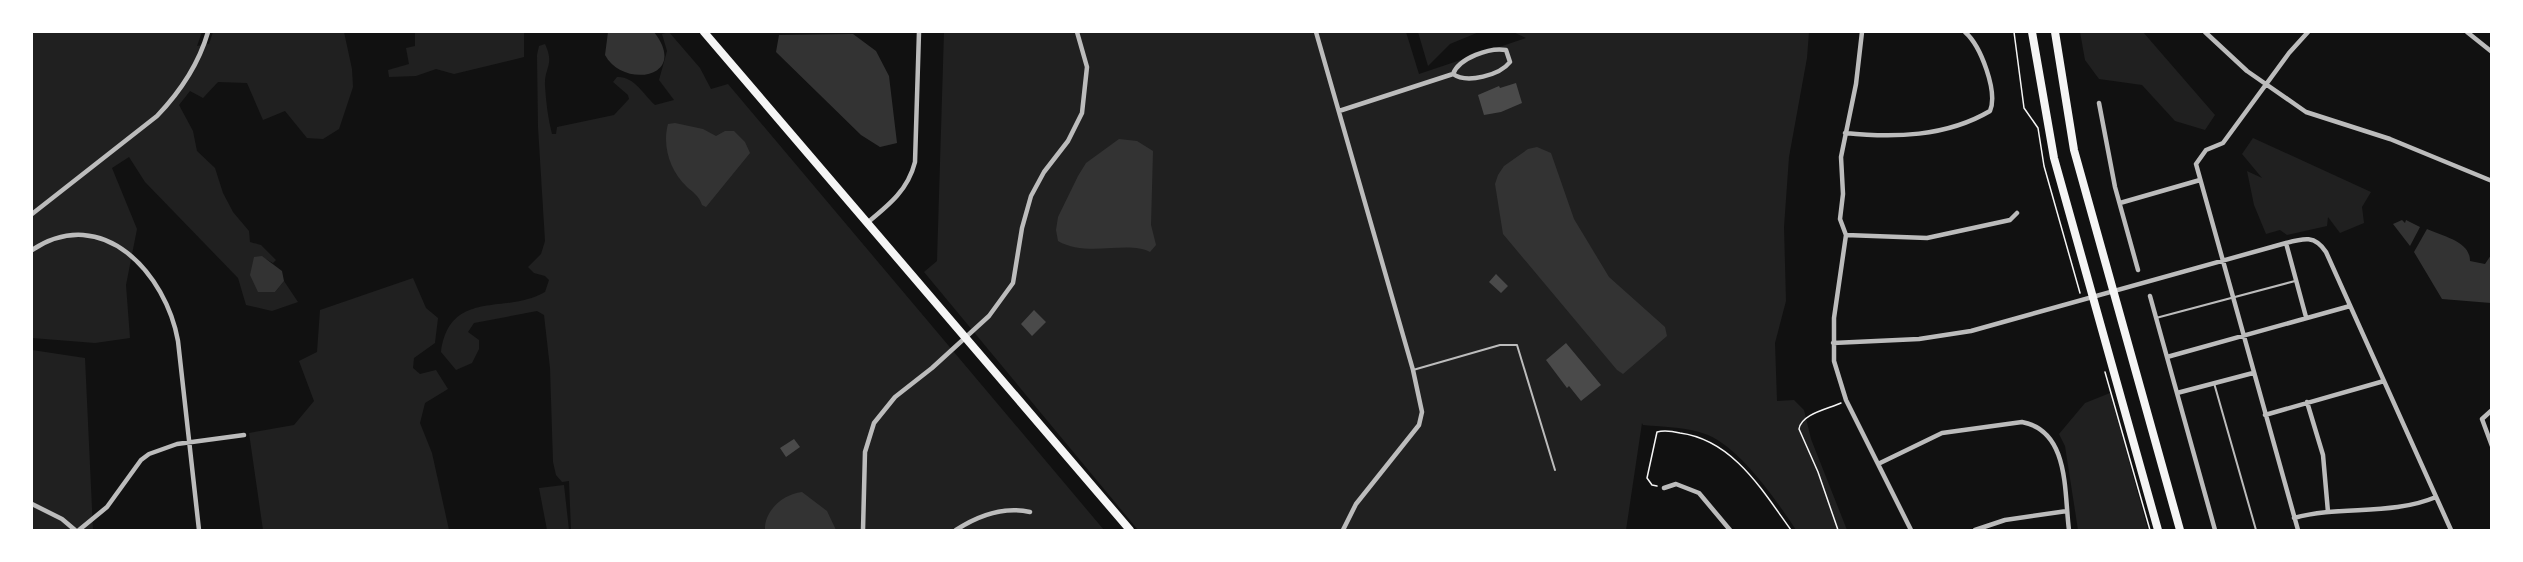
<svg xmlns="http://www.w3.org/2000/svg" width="2523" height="562" viewBox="0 0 2523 562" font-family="'Noto Serif',serif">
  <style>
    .green { fill: #202020 }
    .water { fill: #333 }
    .building { fill: #4a4a4a }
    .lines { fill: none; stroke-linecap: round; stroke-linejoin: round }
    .path { stroke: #f5f5f5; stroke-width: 1.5 }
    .service { stroke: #bcbcbc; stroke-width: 2 }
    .minor { stroke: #bcbcbc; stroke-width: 4.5 }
    .primary { stroke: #f5f5f5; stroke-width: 8 }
  </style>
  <rect width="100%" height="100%" fill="#111"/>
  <path class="green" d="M 32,32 L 202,32 L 197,46 L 209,44 L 213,32 L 344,32 L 352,69 L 353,87 L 339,129 L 323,139 L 307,138 L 285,111 L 263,120 L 247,83 L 218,82 L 203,98 L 190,91 L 179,105 L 193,131 L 197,151 L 215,168 L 223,193 L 233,212 L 249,231 L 250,242 L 261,245 L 276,260 L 273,263 L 262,257 L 275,292 L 284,281 L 298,302 L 272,311 L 246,305 L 238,278 L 145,182 L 129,157 L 112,168 L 137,229 L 126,285 L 130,338 L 95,343 L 32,338 Z
    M 415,32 L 524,32 L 524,57 L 454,74 L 436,69 L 416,76 L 389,77 L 388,70 L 409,64 L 406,48 L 415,46 Z
    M 669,32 L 700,68 L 711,89 L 728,84 L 1104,530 L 571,530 L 569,481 L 562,482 L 556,475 L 553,462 L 550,368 L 544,315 L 537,311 L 474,323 L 468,332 L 479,340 L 479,349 L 472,363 L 456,370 L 441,352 C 450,288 506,315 545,292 L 549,280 L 545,276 L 534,273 L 528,267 L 541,254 L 545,241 L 538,127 L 537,55 L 539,46 L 545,44 C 555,65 544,67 545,86 C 546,102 548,119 552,134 L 556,134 L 557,127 L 614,115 L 629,99 L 628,95 L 613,82 L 617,77 C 634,76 643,94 655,105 L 674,100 L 659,80 L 667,51 L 662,34 Z
    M 944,32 L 1406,32 L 1419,74 L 1526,38 L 1513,32 L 1809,32 L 1807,58 L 1789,157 L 1784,227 L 1786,301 L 1775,343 L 1777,401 L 1794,400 L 1804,410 L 1811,439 L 1847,530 L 1796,530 C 1777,501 1741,449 1708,435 C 1687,427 1665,427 1643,425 L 1642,423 L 1626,530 L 1138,530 L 924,272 L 937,261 Z
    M 1418,32 L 1479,32 L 1450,44 L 1428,66 Z
    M 2080,32 L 2143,32 L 2215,115 L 2205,130 L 2175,121 L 2142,85 L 2099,79 L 2085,60 Z
    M 2253,138 L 2371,192 L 2362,207 L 2364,223 L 2340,233 L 2328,217 L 2327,226 L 2287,235 L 2280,230 L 2266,234 L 2254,205 L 2247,171 L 2262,178 L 2242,154 Z
    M 413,278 L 426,308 L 438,318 L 435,343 L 414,358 L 413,368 L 420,374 L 436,370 L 448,389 L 425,403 L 420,423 L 432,453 L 449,530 L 263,530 L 249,433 L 294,425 L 314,401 L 299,361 L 317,352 L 320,310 Z
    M 32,350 L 85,358 L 93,530 L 32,530 Z
    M 2110,393 L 2148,530 L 2078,530 L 2065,446 L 2059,434 L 2085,403 Z
    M 564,485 L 569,530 L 547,530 L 539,488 Z"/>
  <path class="water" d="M 608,32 L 654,32 C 690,78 623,89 605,55 Z
    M 853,34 L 876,51 L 889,76 L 897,143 L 880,147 L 861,135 L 776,52 L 779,35 Z
    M 675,123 L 703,129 L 716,136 L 725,131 L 734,131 L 745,142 L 750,153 L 706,207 L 702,205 C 699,196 694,193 687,187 C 670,171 662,146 668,124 Z
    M 1119,139 L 1137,141 L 1153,151 L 1151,225 L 1156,245 L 1150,252 C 1128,240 1087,258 1058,241 L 1056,230 L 1058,217 L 1078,176 L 1086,163 Z
    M 1537,147 L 1551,153 L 1574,219 L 1609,277 L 1665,327 L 1667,336 L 1623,374 L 1617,370 L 1503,234 L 1495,184 L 1498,175 L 1504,166 L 1528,149 Z
    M 2402,220 L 2405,223 L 2406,220 L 2420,227 L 2410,246 L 2393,224 Z
    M 2427,229 C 2444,237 2470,241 2470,261 L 2485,264 L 2491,255 L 2491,303 L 2442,299 L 2414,252 Z
    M 262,256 L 282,271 L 284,281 L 275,292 L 258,292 L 250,275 L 254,257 Z
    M 802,492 L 827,511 L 836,530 L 765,530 C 764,511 783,494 802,492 Z"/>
  <path class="building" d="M 1516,83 L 1522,103 L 1501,112 L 1484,115 L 1478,95 L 1499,86 L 1500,88 Z
    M 1496,274 L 1508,286 L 1501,293 L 1489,282 Z
    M 1034,310 L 1046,322 L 1032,336 L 1021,324 Z
    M 1566,343 L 1601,385 L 1581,401 L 1569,386 L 1567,388 L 1546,360 Z
    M 794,439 L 800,447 L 786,457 L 780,448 Z"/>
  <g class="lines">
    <path class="path" d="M 2014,32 L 2024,108 L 2038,128 L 2044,166 L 2080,293
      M 2105,372 L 2150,530
      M 1657,486 L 1652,485 L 1647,478 L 1657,432 C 1665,430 1671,431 1680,433 C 1733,440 1762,490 1791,530
      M 1838,530 L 1818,472 L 1799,429 C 1801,414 1828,409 1841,403"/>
    <path class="service" d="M 2156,318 L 2295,281
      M 1413,370 L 1500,345 L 1517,345 L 1555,470
      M 2214,383 L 2256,530"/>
    <path class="minor" d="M 1316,32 L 1413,370 L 1422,412 L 1419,425 L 1356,504 L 1343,530
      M 1862,32 L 1856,84 L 1841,157 L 1843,194 L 1840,219 L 1846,235 L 1834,318 L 1834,361 L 1846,400 L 1911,530
      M 2205,32 L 2247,71 L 2306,112 L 2390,139 L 2492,181
      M 2467,32 L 2492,52
      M 2099,103 L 2115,187 L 2138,270
      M 1339,111 L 1453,74 C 1467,84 1500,75 1510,62 L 1506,50 C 1490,47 1459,58 1453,74
      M 1845,133 C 1893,138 1946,137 1990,111 C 1998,92 1981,46 1965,32
      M 2120,203 L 2200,180
      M 32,214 L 157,116 C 180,92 199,63 208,32
      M 867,223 C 889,205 908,190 915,162 L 919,32
      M 1846,235 L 1927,238 L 2010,220 L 2017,213
      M 2286,243 L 2306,317
      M 32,250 C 103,203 166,274 178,341 L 199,530
      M 2150,296 L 2215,530
      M 1833,343 L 1919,339 L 1971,331 L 2286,243 C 2304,238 2315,235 2326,252 L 2451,530
      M 2167,357 L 2350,306
      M 2177,393 L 2253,373
      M 2307,402 L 2323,455 L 2328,512
      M 2492,410 L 2482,419 L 2492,446
      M 2265,415 L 2384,381
      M 1878,464 L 1942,433 L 2022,422 C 2070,431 2064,493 2069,530
      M 1664,488 L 1676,484 L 1699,493 L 1730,530
      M 32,504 L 62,519 L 75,530
      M 2294,518 C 2341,505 2391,516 2436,497
      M 79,530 L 107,507 L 141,460 L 149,454 L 177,444 L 244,435
      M 863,530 L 865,452 L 874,423 L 895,397 L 932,368 L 989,316 L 1013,283 L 1022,228 L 1031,196 L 1044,172 L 1068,141 L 1082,113 L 1087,67 L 1077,32
      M 956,530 C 979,515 1003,506 1030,512
      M 1975,530 L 2005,520 L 2067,511
      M 2298,530 L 2196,164 L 2206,150 L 2223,143 L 2289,53 L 2308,32"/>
    <path class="primary" d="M 704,32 L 1130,530
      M 2032,32 L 2054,158 L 2158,530
      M 2055,32 L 2074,150 L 2180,530"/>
  </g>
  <rect width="2523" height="562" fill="none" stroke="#ffffff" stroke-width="66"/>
</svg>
